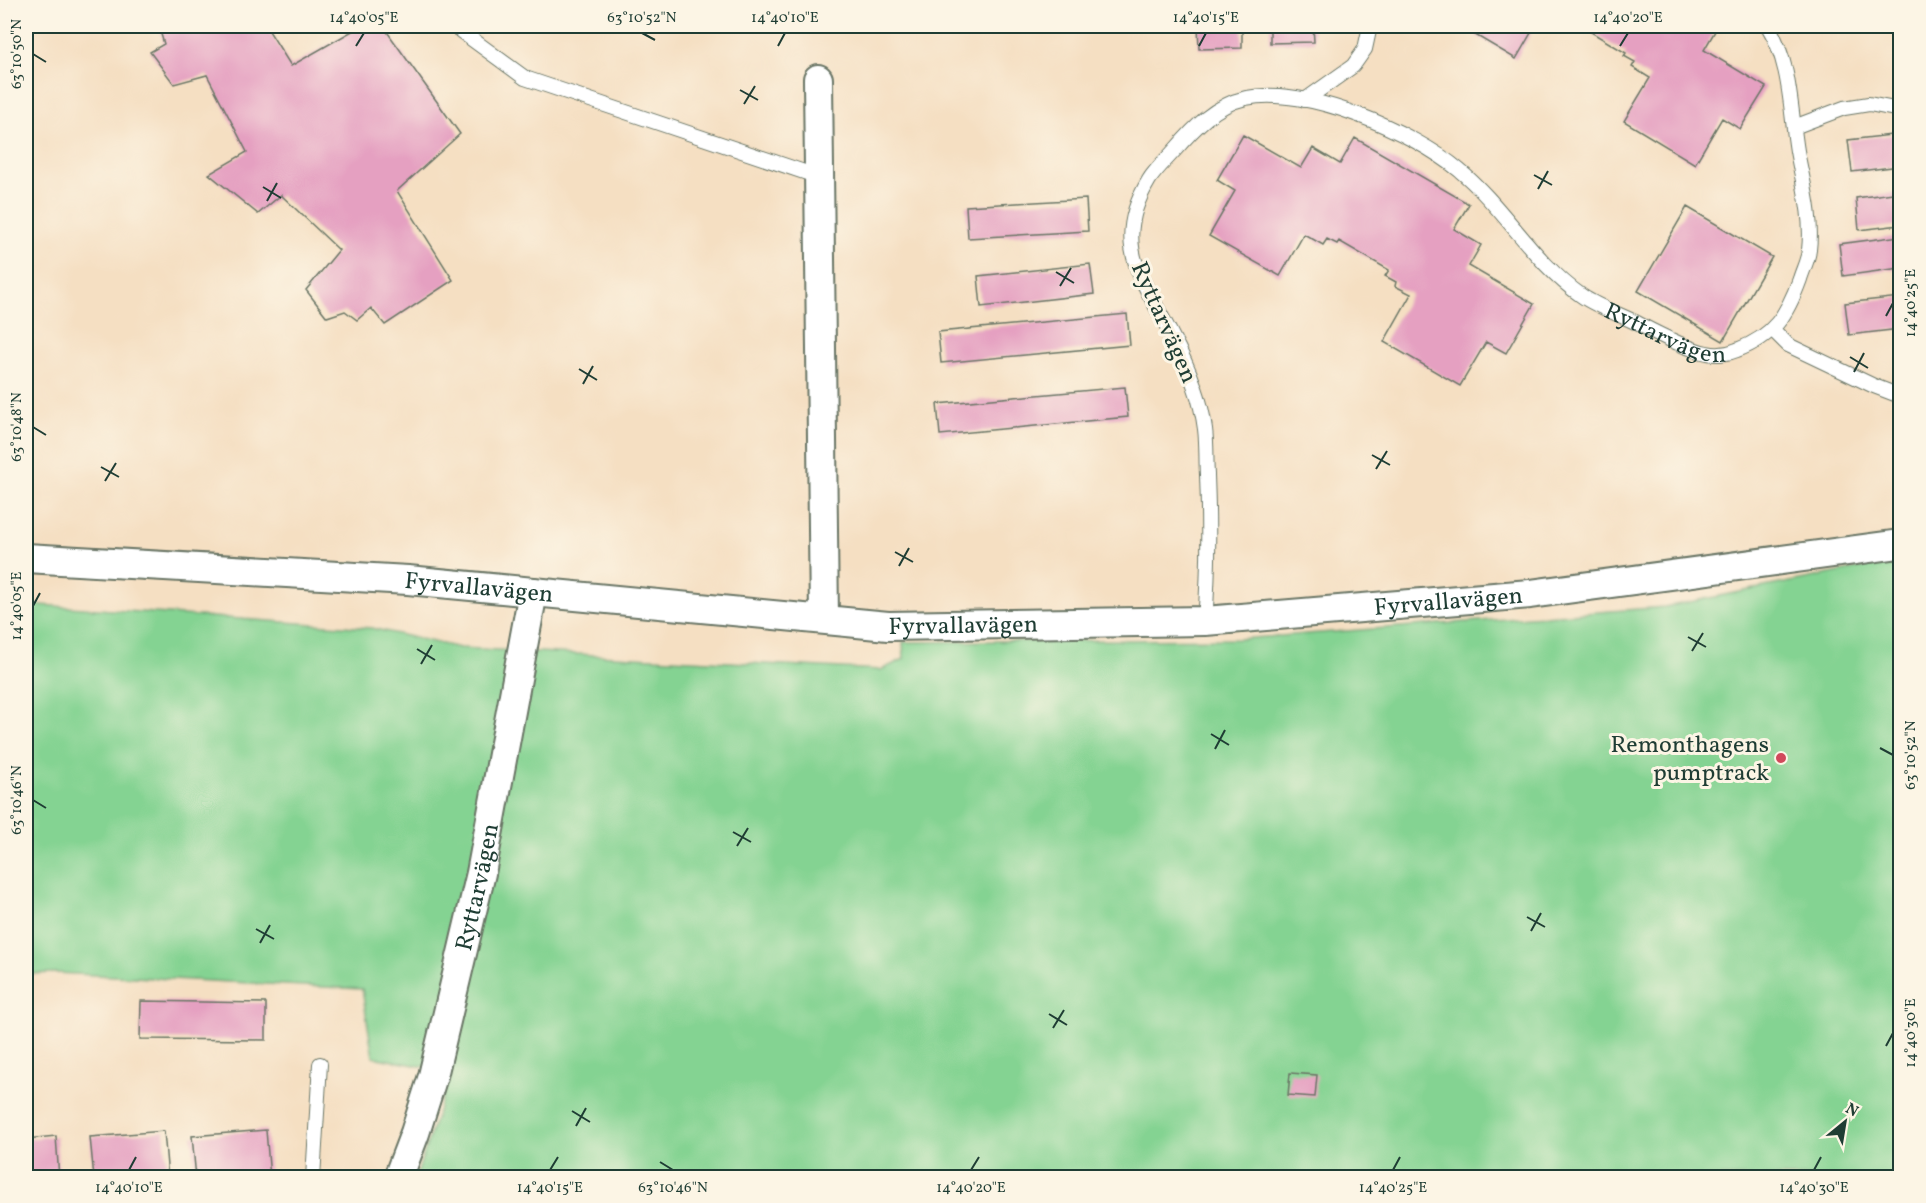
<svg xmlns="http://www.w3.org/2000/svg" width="1926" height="1203" viewBox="0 0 1926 1203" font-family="Vollkorn,serif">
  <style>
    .green { fill: #84d392; stroke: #528863; stroke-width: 1.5 }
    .building { fill: #e5a0c1 }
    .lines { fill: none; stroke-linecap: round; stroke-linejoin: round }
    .lane-casing { stroke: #6a7666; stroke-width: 16 }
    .street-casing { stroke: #6a7666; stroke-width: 32 }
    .lane { stroke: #fff; stroke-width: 14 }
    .street { stroke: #fff; stroke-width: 28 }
    .ticks { fill: none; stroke: #1f3d34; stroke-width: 2 }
    .poi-dot { fill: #d1495b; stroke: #fcf5e5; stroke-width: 2 }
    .labels { text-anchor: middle; stroke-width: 6; stroke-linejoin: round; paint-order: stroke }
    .street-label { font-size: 24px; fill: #1f3d34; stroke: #fcf5e5 }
    .poi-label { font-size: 24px; fill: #1f3d34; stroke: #fcf5e5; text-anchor: end }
    .neatline { fill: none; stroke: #1f3d34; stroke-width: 2 }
    .ticks-label { font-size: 15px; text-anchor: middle; fill: #1f3d34 }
  </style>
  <rect width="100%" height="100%" fill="#fcf5e5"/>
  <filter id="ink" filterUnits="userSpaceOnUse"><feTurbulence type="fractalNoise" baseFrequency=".0167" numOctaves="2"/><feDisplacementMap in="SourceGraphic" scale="12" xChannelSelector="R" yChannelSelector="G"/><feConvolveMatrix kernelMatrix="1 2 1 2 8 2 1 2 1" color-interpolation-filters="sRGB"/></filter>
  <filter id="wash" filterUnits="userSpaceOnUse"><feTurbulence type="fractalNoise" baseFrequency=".008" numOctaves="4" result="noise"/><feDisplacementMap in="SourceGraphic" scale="24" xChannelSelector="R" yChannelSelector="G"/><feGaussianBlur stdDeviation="1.35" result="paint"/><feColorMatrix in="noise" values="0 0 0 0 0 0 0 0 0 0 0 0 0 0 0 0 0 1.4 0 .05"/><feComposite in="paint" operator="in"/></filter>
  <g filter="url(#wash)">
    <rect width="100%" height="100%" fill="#f5dfc2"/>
    <path class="green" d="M 1900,560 L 1900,1177 L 416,1177 L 451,1072 L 373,1057 L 362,989 L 56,973 L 26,974 L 26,604 L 371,628 L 460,648 L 881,670 L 904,659 L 903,642 L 1239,639 L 1665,607 Z"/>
    <g id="blocks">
      <path class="building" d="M 173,26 L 266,26 L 291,66 L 361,26 L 383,26 L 460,134 L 397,191 L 453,280 L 385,325 L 371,308 L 357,320 L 345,311 L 327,317 L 306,290 L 339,250 L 281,195 L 258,214 L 209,174 L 247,152 L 207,75 L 174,84 L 150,52 L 164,44 L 160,31 Z
        M 984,26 L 1028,26 L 1029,29 L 985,33 Z
        M 1198,26 L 1242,26 L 1242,48 L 1199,49 Z
        M 1270,26 L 1313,26 L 1314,42 L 1270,43 Z
        M 1460,26 L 1535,26 L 1516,59 Z
        M 1581,26 L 1706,26 L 1715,31 L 1704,50 L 1766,87 L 1740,129 L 1722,118 L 1695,164 L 1624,121 L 1650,78 L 1632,67 L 1635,62 L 1624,56 L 1626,53 Z
        M 1900,134 L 1900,166 L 1852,172 L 1848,140 Z
        M 1243,135 L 1301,168 L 1313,148 L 1340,164 L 1355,138 L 1469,204 L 1454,229 L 1481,245 L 1469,266 L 1534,304 L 1506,353 L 1486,342 L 1460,386 L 1384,342 L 1411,294 L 1395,286 L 1396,282 L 1385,276 L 1389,270 L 1339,241 L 1337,244 L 1327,239 L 1323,245 L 1304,234 L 1280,276 L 1209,236 L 1235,191 L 1217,180 Z
        M 1900,192 L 1900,225 L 1859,230 L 1856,198 Z
        M 1086,199 L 1088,231 L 968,238 L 966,206 Z
        M 1687,207 L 1772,257 L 1723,341 L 1638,291 Z
        M 1900,236 L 1900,268 L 1843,276 L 1839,244 Z
        M 1090,264 L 1094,294 L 981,307 L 978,276 Z
        M 1900,297 L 1900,329 L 1849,335 L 1845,303 Z
        M 1127,314 L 1130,345 L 941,363 L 938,332 Z
        M 1125,387 L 1128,417 L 940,435 L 937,404 Z
        M 141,1001 L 266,1003 L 266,1040 L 140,1039 Z
        M 1290,1073 L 1317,1075 L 1315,1097 L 1288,1095 Z
        M 266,1130 L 270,1178 L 196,1178 L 192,1136 Z
        M 164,1131 L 168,1178 L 94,1178 L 90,1137 Z
        M 56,1136 L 59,1178 L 26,1178 L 26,1139 Z"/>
    </g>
  </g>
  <g filter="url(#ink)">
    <use href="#blocks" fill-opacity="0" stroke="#6a7666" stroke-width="1.5"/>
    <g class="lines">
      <g class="lane-casing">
        <g id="lane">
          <path d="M 454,26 L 525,78 L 819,177"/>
          <path d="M 1305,100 L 1353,66 L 1365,49 L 1370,26"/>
          <path d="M 1794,127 L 1844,108 L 1869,104 L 1900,110"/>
          <path d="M 1773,330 L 1788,345 L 1874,386 L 1900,396"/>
          <path id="s1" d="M 1205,621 C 1209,572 1209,524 1207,475 C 1206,460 1207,444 1205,429 C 1201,397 1187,364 1172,336 C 1143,279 1110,245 1149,180 C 1155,170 1165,161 1174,151 C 1194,128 1215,105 1246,98 C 1306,85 1414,132 1459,170 C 1504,207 1533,262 1582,296 C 1598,307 1619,314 1637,323 C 1656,333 1686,349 1707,353 C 1716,355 1728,354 1737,350 C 1774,336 1787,315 1800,279 C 1803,269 1808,260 1809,250 C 1813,216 1803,184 1797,151 C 1790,108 1791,64 1768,26"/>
          <path d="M 313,1178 L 320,1064"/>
        </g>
      </g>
      <g class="street-casing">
        <g id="street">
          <path d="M 818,79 L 824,619"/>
          <path id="s2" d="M 26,558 L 408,580 L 888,626 L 1205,621 L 1530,594 L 1900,544"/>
          <path id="s3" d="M 398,1178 L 415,1133 L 433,1076 L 481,873 L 533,592"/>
        </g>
      </g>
      <use href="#lane" class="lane"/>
      <use href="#street" class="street"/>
    </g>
  </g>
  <path class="ticks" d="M 642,33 L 655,40M 356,46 L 364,33M 778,46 L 785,33M 1199,46 L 1206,33M 1620,46 L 1628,33M 33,54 L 46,62M 740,90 L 758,100M 744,104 L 755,86M 1534,175 L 1552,185M 263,187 L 281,198M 1538,189 L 1548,171M 267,201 L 277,183M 1056,272 L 1074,283M 1060,286 L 1071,268M 1886,316 L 1893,303M 1850,357 L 1868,368M 579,369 L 597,380M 1854,372 L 1864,353M 583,384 L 593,366M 33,427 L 46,435M 1372,455 L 1390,465M 101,467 L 119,477M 1376,469 L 1387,451M 105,481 L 116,463M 895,552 L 913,562M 899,566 L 909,548M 33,606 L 40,593M 1688,637 L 1706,647M 417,649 L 435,660M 1692,651 L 1703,633M 421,664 L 432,645M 1211,734 L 1229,745M 1880,748 L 1893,755M 1215,749 L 1225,730M 33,800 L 46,808M 733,832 L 751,842M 737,846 L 748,828M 1527,917 L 1545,927M 256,929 L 274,939M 1531,931 L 1541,913M 260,943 L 270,925M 1049,1014 L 1067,1025M 1053,1028 L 1064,1010M 1886,1046 L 1893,1033M 572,1111 L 590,1122M 576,1126 L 586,1108M 660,1162 L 673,1170M 129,1170 L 136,1157M 550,1170 L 558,1157M 971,1170 L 979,1157M 1393,1170 L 1400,1157M 1814,1170 L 1821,1157"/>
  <circle class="poi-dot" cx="1781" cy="758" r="6"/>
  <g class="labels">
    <g class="street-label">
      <text transform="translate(1165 322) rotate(66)" y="8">Ryttarvägen</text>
      <text dy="8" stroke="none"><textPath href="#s1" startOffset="1088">Ryttarvägen</textPath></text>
      <text dy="8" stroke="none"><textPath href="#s2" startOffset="454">Fyrvallavägen</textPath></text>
      <text dy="8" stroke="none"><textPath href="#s2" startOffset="1426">Fyrvallavägen</textPath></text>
      <text dy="8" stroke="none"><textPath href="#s2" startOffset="940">Fyrvallavägen</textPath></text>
      <text dy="8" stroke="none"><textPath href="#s3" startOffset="302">Ryttarvägen</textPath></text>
    </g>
    <g class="poi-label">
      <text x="1769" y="752">Remonthagens<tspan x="1769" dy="28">pumptrack</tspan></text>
    </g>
  </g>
  <rect width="1926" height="1203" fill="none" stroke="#fcf5e5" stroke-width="66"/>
  <g transform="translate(1845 1122) rotate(30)" stroke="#fcf5e5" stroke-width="4.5" paint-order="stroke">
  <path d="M0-4.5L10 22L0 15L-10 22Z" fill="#1f3d34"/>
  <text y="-9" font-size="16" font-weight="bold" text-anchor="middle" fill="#1f3d34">N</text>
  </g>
  <rect x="33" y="33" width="1860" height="1137" class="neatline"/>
  <g class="ticks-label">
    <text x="364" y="22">14°40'05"E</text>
    <text x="642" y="22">63°10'52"N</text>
    <text x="785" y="22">14°40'10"E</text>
    <text x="1206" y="22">14°40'15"E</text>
    <text x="1628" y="22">14°40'20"E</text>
    <text transform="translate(16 54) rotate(-90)" y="5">63°10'50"N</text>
    <text transform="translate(1910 303) rotate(-90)" y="5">14°40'25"E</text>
    <text transform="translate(16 427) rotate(-90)" y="5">63°10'48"N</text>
    <text transform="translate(16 606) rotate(-90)" y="5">14°40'05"E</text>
    <text transform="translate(1910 755) rotate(-90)" y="5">63°10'52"N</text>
    <text transform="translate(16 800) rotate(-90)" y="5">63°10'46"N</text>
    <text transform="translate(1910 1033) rotate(-90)" y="5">14°40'30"E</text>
    <text x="129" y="1192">14°40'10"E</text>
    <text x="550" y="1192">14°40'15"E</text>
    <text x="673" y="1192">63°10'46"N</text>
    <text x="971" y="1192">14°40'20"E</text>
    <text x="1393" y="1192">14°40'25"E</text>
    <text x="1814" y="1192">14°40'30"E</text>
  </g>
</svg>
